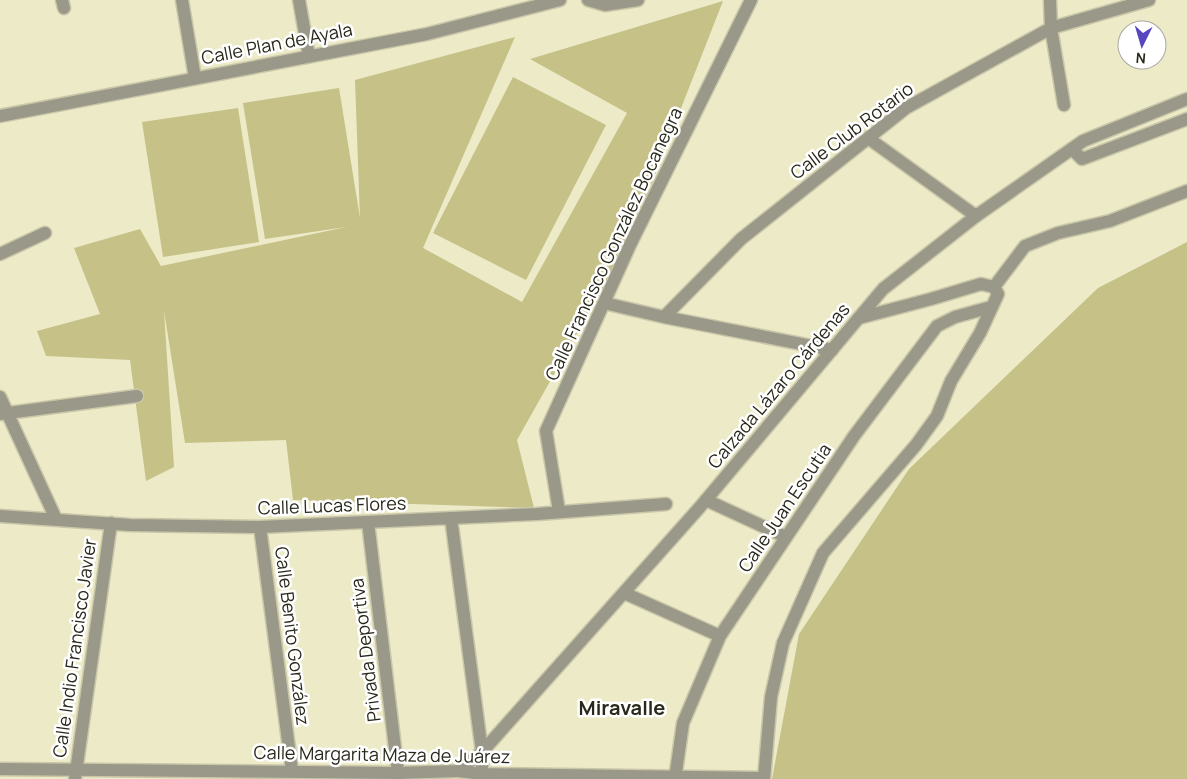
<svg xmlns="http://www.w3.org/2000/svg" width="1187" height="779" viewBox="0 0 1187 779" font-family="Manrope,sans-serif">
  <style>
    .green { fill: #c6c187 }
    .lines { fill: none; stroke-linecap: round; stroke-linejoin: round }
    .minor-casing { stroke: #cac7a9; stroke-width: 15 }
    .tertiary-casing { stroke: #cac7a9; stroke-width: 15 }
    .minor { stroke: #999889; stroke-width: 12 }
    .tertiary { stroke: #999889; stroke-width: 12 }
    .labels { text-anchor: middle; stroke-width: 5; stroke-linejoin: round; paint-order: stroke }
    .street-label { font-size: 18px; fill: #29281b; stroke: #fff }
    .quarter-label { font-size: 20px; font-weight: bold; fill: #29281b; stroke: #fff }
  </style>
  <rect width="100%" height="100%" fill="#edeac8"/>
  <path class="green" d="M 723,1 L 629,241 L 517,440 L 534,508 L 293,500 L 286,440 L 185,443 L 164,311 L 174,467 L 146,481 L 130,360 L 46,356 L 37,331 L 100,314 L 74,248 L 140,229 L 161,266 L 346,227 L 265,239 L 243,103 L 339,88 L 360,218 L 355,80 L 515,37 L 423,248 L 522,302 L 627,113 L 530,59 Z
    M 513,77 L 606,125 L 526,280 L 433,233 Z
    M 238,108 L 259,242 L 163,257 L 142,122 Z
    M 1187,242 L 1187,779 L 772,779 L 799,634 L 909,469 L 1098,288 Z"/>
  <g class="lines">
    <g class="minor-casing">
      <path id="minor" d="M 62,0 L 64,8
        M 182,0 L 195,78
        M 299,0 L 309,56
        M 1050,0 L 1051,28 L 1064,105
        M 868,138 L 976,216
        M 1072,149 L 1082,159 L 1187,119
        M 0,254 L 45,233
        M 604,303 L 664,317 L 832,350
        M 664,317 L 741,239 L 906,108 L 1051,28 L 1149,0
        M 859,318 L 931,299 L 981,284 L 994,287
        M 0,397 L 56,519
        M 0,414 L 137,396
        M 706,500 L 786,537
        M 559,511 L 546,431 L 630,245 L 751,0
        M 0,516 L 130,525 L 260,527 L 537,514 L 666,504
        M 451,518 L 482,752 L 482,779
        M 368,522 L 398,773
        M 260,527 L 292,771
        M 624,593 L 720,636
        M 458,771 L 482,774 L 764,778
        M 75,779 L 111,523
        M 675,779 L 683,723 L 720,636 L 854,436 L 937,326 L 955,317 L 991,307
        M 764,779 L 771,697 L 783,643 L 823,553 L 916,445 L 937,416 L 951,381 L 980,333 L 998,294 L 994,287 L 1025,246 L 1058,233 L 1110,221 L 1187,191"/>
    </g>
    <g class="tertiary-casing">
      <path id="tertiary" d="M 588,0 L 605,5 L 638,0
        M 0,116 L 427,34 L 560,0
        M 0,769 L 398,773 L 458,771 L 482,752 L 700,507 L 883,289 L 976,216 L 1083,141 L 1187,99"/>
    </g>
    <use href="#minor" class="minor"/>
    <use href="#tertiary" class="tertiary"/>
  </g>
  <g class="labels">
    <g class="street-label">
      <text transform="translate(277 44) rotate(-11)" y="6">Calle Plan de Ayala</text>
      <text transform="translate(852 131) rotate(-37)" y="6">Calle Club Rotario</text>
      <text transform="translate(614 244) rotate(-65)" y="6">Calle Francisco González Bocanegra</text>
      <text transform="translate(779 386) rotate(-50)" y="6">Calzada Lázaro Cárdenas</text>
      <text transform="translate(332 506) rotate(-2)" y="6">Calle Lucas Flores</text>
      <text transform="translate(785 508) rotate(-56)" y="6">Calle Juan Escutia</text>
      <text transform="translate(292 636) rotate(83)" y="6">Calle Benito González</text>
      <text transform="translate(75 648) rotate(-82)" y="6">Calle Indio Francisco Javier</text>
      <text transform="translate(366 650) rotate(-97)" y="6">Privada Deportiva</text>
      <text transform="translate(382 755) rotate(1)" y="6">Calle Margarita Maza de Juárez</text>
    </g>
    <g class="quarter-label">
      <text x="622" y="715">Miravalle</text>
    </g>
  </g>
  <g transform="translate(1142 45) rotate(185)"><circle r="24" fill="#ffffff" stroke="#a9a9a4"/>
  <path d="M0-4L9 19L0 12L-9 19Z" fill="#5747bf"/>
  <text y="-8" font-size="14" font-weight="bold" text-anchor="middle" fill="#29281b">N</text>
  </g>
</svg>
